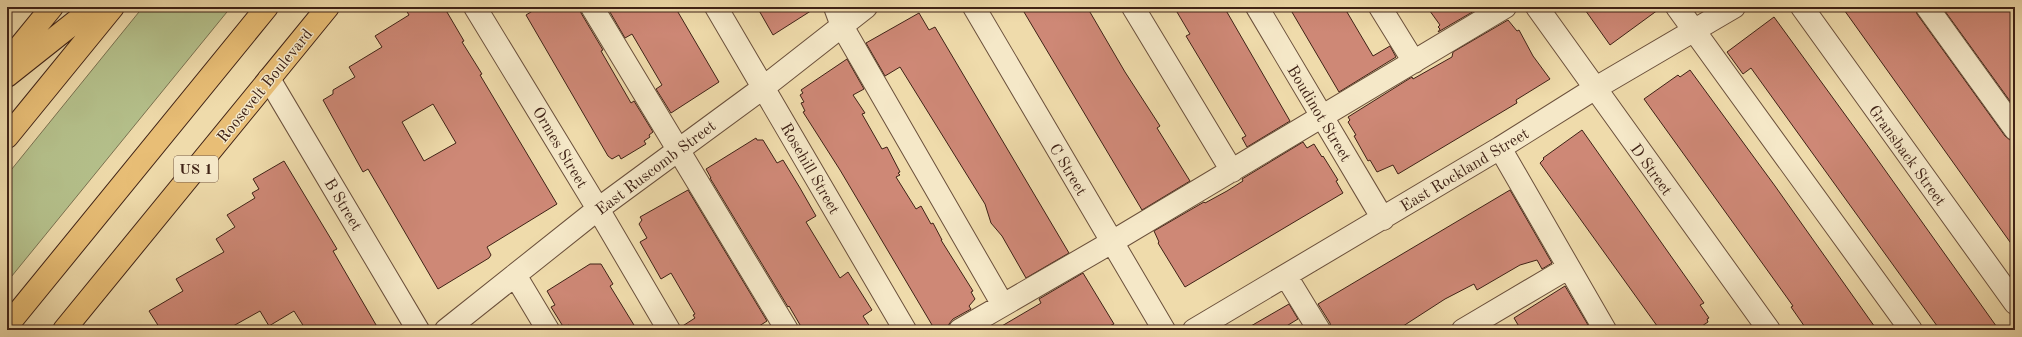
<svg xmlns="http://www.w3.org/2000/svg" width="2022" height="337" viewBox="0 0 2022 337" font-family="'Old Standard TT',serif">
  <style>
    .grass { fill: #b5c18c; stroke: #7a7251 }
    .building { fill: #ce8876; stroke: #3f2216; fill-rule: evenodd }
    .lines { fill: none; stroke-linecap: round; stroke-linejoin: round }
    .minor-casing { stroke: #6b503b; stroke-width: 24 }
    .highway-casing { stroke: #3f2216; stroke-width: 24 }
    .minor { stroke: #f5e8c8; stroke-width: 22 }
    .highway { stroke: #e8be76; stroke-width: 22 }
    .labels { text-anchor: middle; stroke-width: 3; stroke-linejoin: round; paint-order: stroke }
    .shield { fill: #f5e8c8; stroke: #765d4b; stroke-width: 1 }
    .shield-label { font-size: 15px; font-weight: bold; fill: #3f2216 }
    .street-label { font-size: 16px; fill: #3f2216; stroke: #f5e8c8 }
  </style>
  <rect width="100%" height="100%" fill="#efdbab"/>
  <filter id="stains"><feTurbulence type="fractalNoise" baseFrequency=".005" numOctaves="4"/><feColorMatrix values="0 0 0 0 .2 0 0 0 0 .09 0 0 0 0 .02 0 0 0 .5 -.17"/></filter>
  <radialGradient id="worn" r=".72"><stop offset=".6" stop-color="#630" stop-opacity="0"/><stop offset="1" stop-color="#630" stop-opacity=".3"/></radialGradient>
  <path class="grass" d="M 143,7 L 231,7 L 7,282 L 7,175 Z"/>
  <path class="building" d="M 404,7 L 444,7 L 464,41 L 462,42 L 482,74 L 480,75 L 557,204 L 487,247 L 491,255 L 489,258 L 438,289 L 368,169 L 363,172 L 323,100 L 333,94 L 333,90 L 355,77 L 349,67 L 382,47 L 375,36 L 409,15 ZM 433,104 L 456,143 L 424,161 L 402,122 Z
    M 539,7 L 580,7 L 581,13 L 603,50 L 601,51 L 631,103 L 634,101 L 653,132 L 649,135 L 650,137 L 644,141 L 646,144 L 621,159 L 619,155 L 612,159 L 608,156 L 526,15 Z
    M 607,7 L 675,7 L 719,82 L 671,113 L 656,89 L 662,85 L 632,34 L 625,38 Z
    M 757,7 L 817,7 L 773,35 Z
    M 1021,7 L 1087,7 L 1125,72 L 1160,126 L 1157,128 L 1190,181 L 1142,210 Z
    M 1174,7 L 1224,7 L 1290,121 L 1247,147 L 1242,138 L 1246,136 L 1186,36 L 1190,34 Z
    M 1289,7 L 1344,7 L 1373,56 L 1390,46 L 1396,57 L 1339,92 Z
    M 1427,7 L 1481,7 L 1438,32 L 1440,29 L 1438,27 L 1440,25 Z
    M 1583,7 L 1662,7 L 1610,45 Z
    M 1842,7 L 1915,7 L 1917,14 L 2005,136 L 2010,140 L 2015,141 L 2015,249 Z
    M 1942,7 L 2015,7 L 2015,108 Z
    M 919,13 L 929,30 L 935,27 L 1069,253 L 1026,278 L 1002,236 L 991,223 L 985,204 L 900,67 L 885,76 L 866,43 Z
    M 1774,17 L 1865,142 L 1999,330 L 1940,330 L 1751,68 L 1743,74 L 1727,52 Z
    M 1508,20 L 1517,31 L 1519,30 L 1533,56 L 1550,79 L 1516,100 L 1517,103 L 1398,174 L 1393,165 L 1377,172 L 1370,160 L 1368,161 L 1354,136 L 1356,135 L 1348,122 L 1350,120 L 1348,117 L 1412,77 L 1413,79 L 1452,57 L 1453,52 Z
    M 847,59 L 864,89 L 853,95 L 865,113 L 862,114 L 882,149 L 887,147 L 900,172 L 898,173 L 900,175 L 896,177 L 916,209 L 921,206 L 931,224 L 933,223 L 942,240 L 941,240 L 973,291 L 971,292 L 975,299 L 969,306 L 971,309 L 953,319 L 949,324 L 948,330 L 935,330 L 840,170 L 803,112 L 805,111 L 801,103 L 804,102 L 800,95 L 803,93 L 801,90 Z
    M 1690,70 L 1775,186 L 1877,330 L 1807,330 L 1791,307 L 1793,306 L 1765,267 L 1644,99 L 1678,75 L 1680,77 Z
    M 1582,130 L 1704,303 L 1700,305 L 1709,318 L 1707,319 L 1708,322 L 1696,330 L 1660,330 L 1540,163 L 1544,159 L 1543,158 Z
    M 756,138 L 757,140 L 763,140 L 777,163 L 783,160 L 800,188 L 816,216 L 806,222 L 840,278 L 848,272 L 872,310 L 863,316 L 872,330 L 803,330 L 789,306 L 788,307 L 710,178 L 711,178 L 706,169 Z
    M 1303,142 L 1307,148 L 1314,144 L 1322,157 L 1323,156 L 1338,180 L 1336,181 L 1343,193 L 1185,287 L 1158,243 L 1159,242 L 1154,231 L 1204,202 L 1205,203 L 1227,191 L 1243,181 L 1242,179 Z
    M 284,161 L 337,249 L 333,251 L 379,330 L 306,330 L 294,311 L 269,326 L 260,311 L 226,330 L 161,330 L 149,311 L 183,291 L 176,279 L 224,252 L 216,239 L 235,227 L 227,215 L 255,198 L 252,193 L 259,189 L 253,179 Z
    M 688,190 L 767,321 L 753,330 L 681,330 L 681,327 L 695,318 L 693,315 L 695,314 L 671,273 L 661,279 L 640,242 L 647,238 L 639,224 L 642,220 L 640,217 Z
    M 1510,190 L 1552,263 L 1542,269 L 1537,260 L 1520,265 L 1477,290 L 1474,284 L 1445,299 L 1397,330 L 1331,330 L 1330,323 L 1318,304 Z
    M 590,264 L 601,264 L 613,284 L 610,286 L 637,330 L 572,330 L 569,325 L 564,328 L 551,307 L 555,305 L 547,291 Z
    M 1083,273 L 1114,324 L 1100,330 L 995,330 L 1041,303 L 1039,299 Z
    M 1565,286 L 1591,330 L 1521,330 L 1514,318 Z
    M 1289,304 L 1298,319 L 1280,330 L 1244,330 Z"/>
  <g class="lines">
    <g class="minor-casing">
      <path id="minor" d="M 475,7 L 598,209 L 669,330
        M 592,7 L 787,330
        M 716,7 L 905,330
        M 835,7 L 842,26 L 1003,305
        M 974,7 L 1164,330
        M 1133,7 L 1232,171
        M 1257,7 L 1383,219
        M 1380,7 L 1414,62
        M 1537,7 L 1769,330
        M 1677,7 L 1911,330
        M 1802,7 L 2015,303
        M 1927,7 L 2015,129
        M 269,79 L 418,330
        M 1500,148 L 1605,330
        M 515,275 L 548,330
        M 1286,276 L 1319,330
        M 446,330 L 598,209 L 764,87 L 866,7
        M 960,330 L 1112,242 L 1505,7
        M 1194,330 L 1500,148 L 1594,89 L 1734,7
        M 1463,330 L 1568,268"/>
    </g>
    <g class="highway-casing">
      <path id="highway" d="M 7,62 L 52,7
        M 7,76 L 94,7
        M 7,137 L 113,7
        M 7,326 L 267,7
        M 64,330 L 328,7"/>
    </g>
    <use href="#minor" class="minor"/>
    <use href="#highway" class="highway"/>
  </g>
  <g class="labels">
    <rect class="shield" x="174" y="156" width="44" height="26" rx="3"/>
    <g class="shield-label">
      <text x="196" y="174">US 1</text>
    </g>
    <g class="street-label">
      <text transform="translate(264 85) rotate(-51)" y="6">Roosevelt Boulevard</text>
      <text transform="translate(1320 113) rotate(59)" y="6">Boudinot Street</text>
      <text transform="translate(561 147) rotate(59)" y="6">Ormes Street</text>
      <text transform="translate(1908 155) rotate(54)" y="6">Gransback Street</text>
      <text transform="translate(655 167) rotate(-37)" y="6">East Ruscomb Street</text>
      <text transform="translate(811 168) rotate(60)" y="6">Rosehill Street</text>
      <text transform="translate(1069 169) rotate(59)" y="6">C Street</text>
      <text transform="translate(1464 169) rotate(-31)" y="6">East Rockland Street</text>
      <text transform="translate(1652 169) rotate(54)" y="6">D Street</text>
      <text transform="translate(344 204) rotate(59)" y="6">B Street</text>
    </g>
  </g>
  <rect width="2022" height="337" fill="none" stroke="#efdbab" stroke-width="24"/>
  <rect x="8" y="8" width="2006" height="321" fill="none" stroke="#3f2216" stroke-width="2"/>
  <rect x="12" y="12" width="1998" height="313" fill="none" stroke="#3f2216"/>
  <rect width="100%" height="100%" filter="url(#stains)"/>
  <rect width="100%" height="100%" fill="url(#worn)"/>
</svg>
